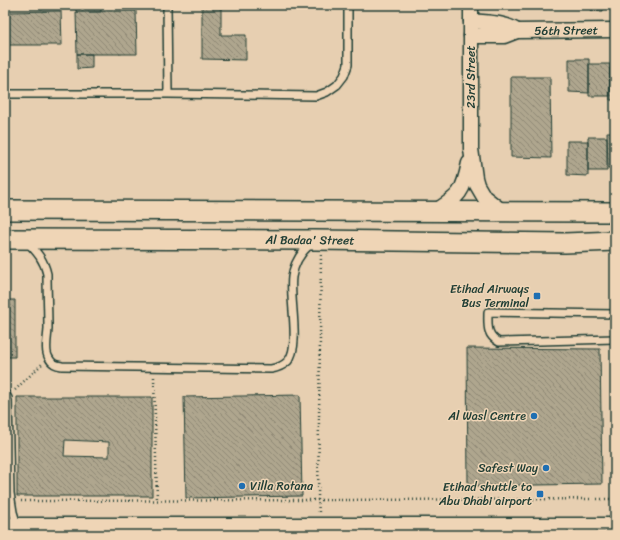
<svg xmlns="http://www.w3.org/2000/svg" width="620" height="540" viewBox="0 0 620 540" font-family="Sriracha,sans-serif">
  <style>
    .building { fill: url(#building-back-hatch); stroke: #1f3d34; fill-rule: evenodd }
    .lines { fill: none; stroke-linecap: round; stroke-linejoin: round }
    .service-casing { stroke: #1f3d34; stroke-width: 10 }
    .minor-casing { stroke: #1f3d34; stroke-width: 17 }
    .secondary-casing { stroke: #1f3d34; stroke-width: 22 }
    .path { stroke: #1f3d34; stroke-width: 2.5; stroke-dasharray: 1 3; stroke-linecap: butt }
    .service { stroke: #efd5b6; stroke-width: 7 }
    .minor { stroke: #efd5b6; stroke-width: 14 }
    .secondary { stroke: #efd5b6; stroke-width: 19 }
    .poi-dot { fill: #1f6fb2; stroke: #efd5b6; stroke-width: 1.5 }
    .labels { text-anchor: middle; stroke-width: 3; stroke-linejoin: round; paint-order: stroke }
    .street-label { font-size: 12px; fill: #1f3d34; stroke: #efd5b6 }
    .poi-label { font-size: 12px; fill: #1f3d34; stroke: #efd5b6; text-anchor: end }
  </style>
  <defs>
    <pattern id="building-back-hatch" width="6" height="6" patternUnits="userSpaceOnUse"><rect width="6" height="6" fill="#afa68e"/><path d="M-1 5l2 2M0 0l6 6M5-1l2 2" fill="none" stroke="#8e8875"/></pattern>
  </defs>
  <rect width="100%" height="100%" fill="#e7cfb1"/>
  <filter id="ink" filterUnits="userSpaceOnUse"><feTurbulence type="fractalNoise" baseFrequency=".025" numOctaves="2"/><feDisplacementMap in="SourceGraphic" scale="8" xChannelSelector="R" yChannelSelector="G"/><feConvolveMatrix kernelMatrix="1 2 1 2 8 2 1 2 1" color-interpolation-filters="sRGB"/></filter>
  <g filter="url(#ink)">
    <path class="building" d="M 76,5 L 101,5 L 101,12 L 76,12 Z
      M 202,5 L 221,5 L 221,35 L 246,35 L 246,60 L 202,59 Z
      M 591,5 L 603,5 L 603,11 L 591,11 Z
      M 61,11 L 62,45 L 7,45 L 6,12 Z
      M 136,11 L 137,54 L 77,54 L 76,12 Z
      M 77,54 L 92,54 L 92,68 L 77,69 Z
      M 569,59 L 589,59 L 589,93 L 569,92 Z
      M 589,64 L 610,64 L 610,96 L 589,96 Z
      M 610,68 L 615,68 L 615,100 L 610,100 Z
      M 511,77 L 550,77 L 551,158 L 511,157 Z
      M 607,132 L 615,132 L 615,168 L 608,168 Z
      M 588,137 L 607,137 L 607,171 L 588,171 Z
      M 567,141 L 588,141 L 588,176 L 567,175 Z
      M 5,300 L 15,300 L 15,357 L 5,357 Z
      M 467,348 L 600,349 L 602,484 L 468,486 Z
      M 300,395 L 302,496 L 186,498 L 184,397 Z
      M 17,397 L 152,397 L 152,496 L 17,496 ZM 65,440 L 109,442 L 109,457 L 64,456 Z"/>
    <g class="lines">
      <g class="service-casing">
        <path id="service" d="M 167,5 L 168,94
          M 5,94 L 168,94 L 316,96 L 327,92 L 337,85 L 344,76 L 348,65 L 348,5
          M 27,242 C 37,252 44,260 47,274 C 47,292 48,310 48,328 C 48,336 44,351 49,358 C 52,364 56,365 62,366 L 271,369 C 277,368 283,366 288,361 C 301,346 289,298 292,277 C 294,263 302,251 312,243
          M 615,314 L 488,312 C 488,325 486,335 499,342 L 615,339
          M 5,393 L 8,398 L 10,493 L 13,512 L 17,525"/>
      </g>
      <g class="minor-casing">
        <g id="minor">
          <path d="M 471,5 L 471,149 L 475,178 L 477,185 L 484,197 L 503,212"/>
          <path d="M 471,21 C 487,23 504,22 517,31"/>
          <path id="s1" d="M 471,36 L 504,36 L 517,31 L 615,30"/>
          <path d="M 434,212 C 460,196 463,193 469,163"/>
          <path d="M 5,525 L 615,525"/>
        </g>
      </g>
      <g class="secondary-casing">
        <g id="secondary">
          <path d="M 5,210 L 615,212"/>
          <path id="s2" d="M 5,239 L 315,240 L 565,243 L 615,241"/>
        </g>
      </g>
      <path class="path" d="M 154,377 L 157,500
        M 15,390 L 42,364
        M 21,501 L 615,499
        M 319,512 L 318,500 L 321,255"/>
      <use href="#service" class="service"/>
      <use href="#minor" class="minor"/>
      <use href="#secondary" class="secondary"/>
    </g>
  </g>
  <g class="poi-dot">
    <rect x="533" y="292" width="8" height="8" rx="2"/>
    <circle cx="534" cy="416" r="4"/>
    <circle cx="546" cy="468" r="4"/>
    <circle cx="242" cy="486" r="4"/>
    <rect x="536" y="490" width="8" height="8" rx="2"/>
  </g>
  <g class="labels">
    <g class="street-label">
      <text dy="4" stroke="none"><textPath href="#s1" startOffset="96">56th Street</textPath></text>
      <text transform="translate(471 77) rotate(-90)" y="4">23rd Street</text>
      <text dy="4" stroke="none"><textPath href="#s2" startOffset="305">Al Badaa' Street</textPath></text>
    </g>
    <g class="poi-label">
      <text x="529" y="293">Etihad Airways<tspan x="529" dy="14">Bus Terminal</tspan></text>
      <text x="526" y="420">Al Wasl Centre</text>
      <text x="538" y="472">Safest Way</text>
      <text x="250" y="490" text-anchor="start">Villa Rotana</text>
      <text x="532" y="491">Etihad shuttle to<tspan x="532" dy="14">Abu Dhabi airport</tspan></text>
    </g>
  </g>
  <rect width="620" height="540" fill="none" stroke="#efd5b6" stroke-width="20"/>
  <rect x="10" y="10" width="600" height="520" fill="none" stroke="#1f3d34" stroke-width="1.5" filter="url(#ink)"/>
</svg>
